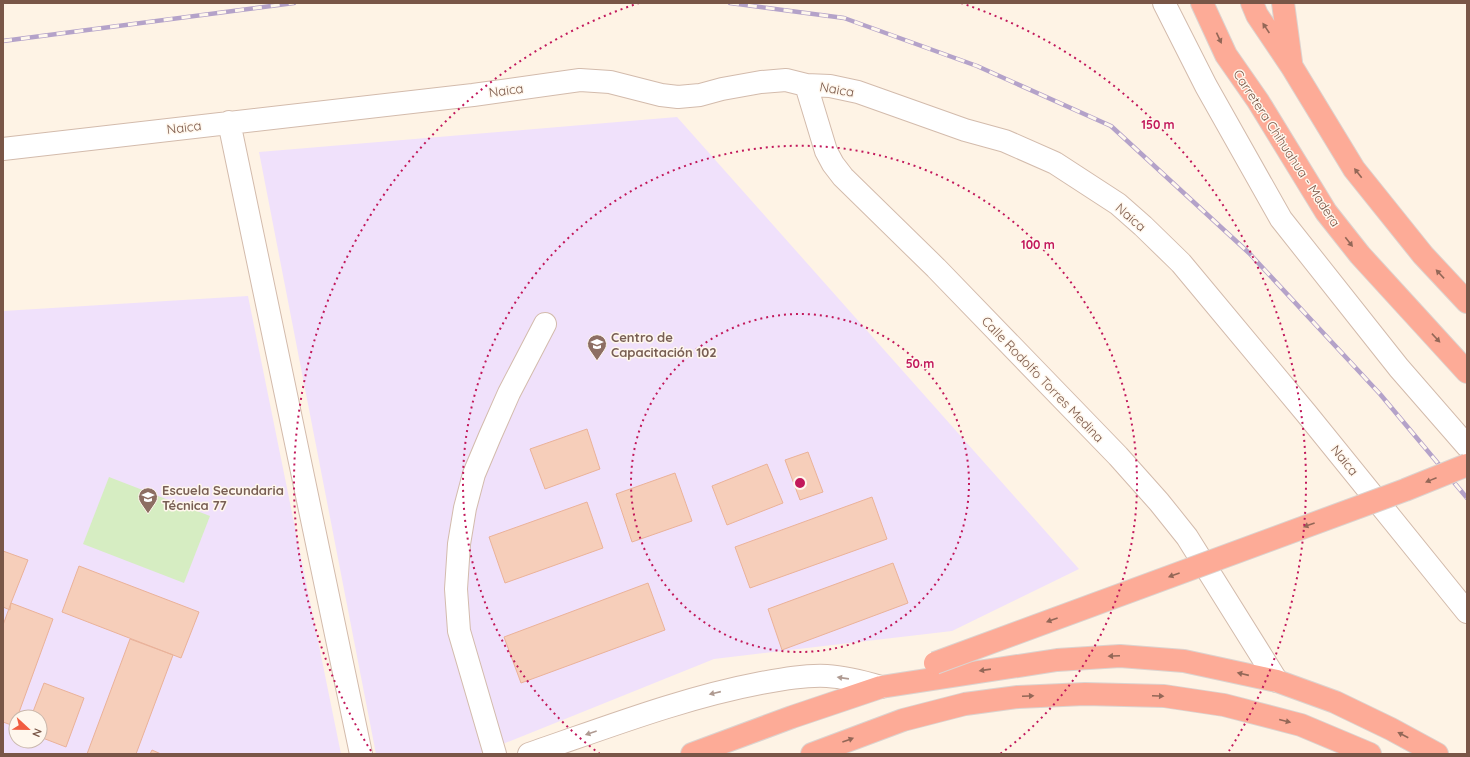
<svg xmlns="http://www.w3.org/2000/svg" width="1470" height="757" viewBox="0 0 1470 757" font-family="Quicksand,sans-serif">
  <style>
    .education { fill: #f0e1fb; fill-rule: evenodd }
    .garden { fill: #d6edc2 }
    .building { fill: #f6ceba; stroke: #eab299 }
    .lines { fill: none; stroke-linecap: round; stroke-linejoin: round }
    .minor-casing { stroke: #d3bbac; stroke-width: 24 }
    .highway-casing { stroke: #dcd3cf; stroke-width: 24 }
    .minor { stroke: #fff; stroke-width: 22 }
    .highway { stroke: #fdab97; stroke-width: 22 }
    .rail-casing { stroke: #b4a2c9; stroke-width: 4.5 }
    .rail { stroke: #fff7ed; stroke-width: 3; stroke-dasharray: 9; stroke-linecap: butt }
    .highway-bridge-casing { stroke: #dcd3cf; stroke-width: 24; stroke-linecap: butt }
    .highway-bridge { stroke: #fdab97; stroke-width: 22 }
    .oneway { fill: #936757 }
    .oneway2 { fill: #af9a91 }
    .ring { fill: none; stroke: #c2185b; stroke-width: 2; stroke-dasharray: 2 4 }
    .labels { text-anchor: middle; stroke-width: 3; stroke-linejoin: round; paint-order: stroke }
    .street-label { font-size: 13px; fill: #795647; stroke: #fff7ed }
    .education-label { font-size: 13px; font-weight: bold; fill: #785e54; stroke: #fff7ed; text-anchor: start }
    .centre { fill: #c2185b; stroke: #fff7ed; stroke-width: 2 }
    .ring-label { font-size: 12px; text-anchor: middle; font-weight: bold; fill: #c2185b; stroke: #fff7ed; stroke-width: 3; stroke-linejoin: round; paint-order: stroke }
  </style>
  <rect width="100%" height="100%" fill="#fef3e5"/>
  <path class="education" d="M 677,117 L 1079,569 L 952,631 L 714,659 L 478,754 L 376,754 L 259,152 Z
    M 248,296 L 341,754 L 3,754 L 3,311 ZM 16,717 L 40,717 L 40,741 L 16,741 Z"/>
  <path class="garden" d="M 109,477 L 210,516 L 184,583 L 83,544 Z"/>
  <path class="building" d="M 587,429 L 600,469 L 545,489 L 530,449 Z
    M 808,452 L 823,492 L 800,500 L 785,460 Z
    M 767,464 L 783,503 L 727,525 L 712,486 Z
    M 675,473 L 692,521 L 632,542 L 616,494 Z
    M 872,497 L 887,539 L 750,588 L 735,547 Z
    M 587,502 L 603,548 L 505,583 L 489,537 Z
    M 3,551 L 28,560 L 11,603 L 10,610 L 3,607 Z
    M 893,563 L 908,603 L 782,650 L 768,609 Z
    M 79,566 L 199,612 L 181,658 L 62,612 Z
    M 648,583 L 665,630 L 521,683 L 504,637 Z
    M 11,603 L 53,619 L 14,726 L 3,722 L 3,625 Z
    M 130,639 L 173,655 L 136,754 L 87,754 Z
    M 44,683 L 84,698 L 66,747 L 40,737 L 40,717 L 31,717 Z
    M 152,750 L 161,754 L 150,754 Z"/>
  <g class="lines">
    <g class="minor-casing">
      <path id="minor" d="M 1164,3 L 1206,86 L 1281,219 L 1399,368 L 1467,446
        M 806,85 L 826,151 L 833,164 L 843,177 L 936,268 L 1118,456 L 1159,502 L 1187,537 L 1277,681
        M 229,122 L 361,754
        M 3,149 L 473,95 L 580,80 L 610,82 L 661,95 L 678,97 L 700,95 L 722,89 L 761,82 L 786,80 L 806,85 L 830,86 L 858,92 L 965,130 L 1005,141 L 1055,163 L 1118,204 L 1143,226 L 1181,263 L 1306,413 L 1467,612
        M 495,754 L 459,631 L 456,589 L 459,544 L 465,508 L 474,474 L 490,436 L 509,393 L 545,324
        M 529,754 C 605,728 682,698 761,683 C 783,679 805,675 827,676 C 846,677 864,682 881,687"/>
    </g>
    <g class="highway-casing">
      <path id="highway" d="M 1202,3 L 1226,55 L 1258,101 L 1326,212 L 1360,255 L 1467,372
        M 1252,3 L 1257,15 L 1292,67 L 1354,169 L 1423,255 L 1467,302
        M 1283,3 L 1291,62
        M 692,754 L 792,717 L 881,687 L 1057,660 L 1120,656 L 1184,661 L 1277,681 L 1335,702 L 1391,729 L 1437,754
        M 812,754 L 903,720 L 965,704 L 1018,697 L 1085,694 L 1164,696 L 1224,705 L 1301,725 L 1370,754"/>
    </g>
    <use href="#minor" class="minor"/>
    <use href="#highway" class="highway"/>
    <g class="rail-casing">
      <path id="rail" d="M 730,3 L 844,18 L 977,66 L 1111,126 L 1249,253 L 1380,394 L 1467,498
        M 3,41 L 294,3"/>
    </g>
    <use href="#rail" class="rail"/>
    <g class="highway-bridge-casing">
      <path id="highway-bridge" d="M 935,663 L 1405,490 L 1467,465"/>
    </g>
    <use href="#highway-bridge" class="highway-bridge"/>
  </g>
  <defs><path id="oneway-solid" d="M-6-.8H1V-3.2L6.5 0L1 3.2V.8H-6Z"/></defs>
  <g class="oneway">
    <use href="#oneway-solid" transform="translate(1266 28) rotate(-124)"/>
    <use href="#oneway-solid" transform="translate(1219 38) rotate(65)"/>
    <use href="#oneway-solid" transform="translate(1358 173) rotate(-128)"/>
    <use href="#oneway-solid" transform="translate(1349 242) rotate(52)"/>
    <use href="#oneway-solid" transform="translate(1440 274) rotate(-133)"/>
    <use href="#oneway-solid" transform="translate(1436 338) rotate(47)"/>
    <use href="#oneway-solid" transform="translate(1431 480) rotate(158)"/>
    <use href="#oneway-solid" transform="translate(1309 525) rotate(160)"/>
    <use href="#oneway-solid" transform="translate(1174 575) rotate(160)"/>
    <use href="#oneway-solid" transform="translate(1052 620) rotate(160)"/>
    <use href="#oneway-solid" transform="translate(1114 656) rotate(177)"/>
    <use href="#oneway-solid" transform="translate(985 670) rotate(172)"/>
    <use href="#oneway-solid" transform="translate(1243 674) rotate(-167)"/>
    <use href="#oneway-solid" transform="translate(1028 696) rotate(-3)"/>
    <use href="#oneway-solid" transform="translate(1158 696) rotate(2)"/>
    <use href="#oneway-solid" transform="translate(1285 721) rotate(14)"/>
    <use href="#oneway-solid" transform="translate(1403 735) rotate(-152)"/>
    <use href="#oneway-solid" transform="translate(848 740) rotate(-20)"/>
  </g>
  <g class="oneway2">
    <use href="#oneway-solid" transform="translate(843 678) rotate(-172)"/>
    <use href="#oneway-solid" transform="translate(715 693) rotate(167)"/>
    <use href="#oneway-solid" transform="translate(591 733) rotate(161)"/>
  </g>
  <g class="ring">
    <circle cx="800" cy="483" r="169"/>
    <path d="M600 754A337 337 0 1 1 1000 754"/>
    <path d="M371 751A506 506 0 0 1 639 3M961 3A506 506 0 0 1 1229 751"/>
  </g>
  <defs>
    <g id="school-pin" transform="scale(1)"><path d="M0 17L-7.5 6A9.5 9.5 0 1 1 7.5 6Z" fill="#8d6e63" stroke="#fff7ed"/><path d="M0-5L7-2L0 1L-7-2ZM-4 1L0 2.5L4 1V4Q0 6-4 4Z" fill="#fff"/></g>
  </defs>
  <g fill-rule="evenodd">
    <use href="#school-pin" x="597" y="344"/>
    <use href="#school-pin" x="148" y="497"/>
  </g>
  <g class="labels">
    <g class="street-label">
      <text transform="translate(837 89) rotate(10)" y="5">Naica</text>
      <text transform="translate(506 90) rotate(-8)" y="5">Naica</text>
      <text transform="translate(184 127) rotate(-7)" y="5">Naica</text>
      <text transform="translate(1287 148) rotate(57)" y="5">Carretera Chihuahua - Madera</text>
      <text transform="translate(1131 217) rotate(41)" y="5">Naica</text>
      <text transform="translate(1043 379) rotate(46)" y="5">Calle Rodolfo Torres Medina</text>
      <text transform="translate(1345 460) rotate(51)" y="5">Naica</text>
    </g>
    <g class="education-label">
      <text x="611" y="342">Centro de<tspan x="611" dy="15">Capacitación 102</tspan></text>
      <text x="162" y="495">Escuela Secundaria<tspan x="162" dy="15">Técnica 77</tspan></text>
    </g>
  </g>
  <circle cx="800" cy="483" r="6" class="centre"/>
  <g class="ring-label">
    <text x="1158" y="129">150 m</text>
    <text x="1038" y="249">100 m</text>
    <text x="920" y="368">50 m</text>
  </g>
  <rect width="1470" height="757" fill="none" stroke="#795647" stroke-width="8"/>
  <g transform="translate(28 729) rotate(112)"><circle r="19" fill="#fff7ed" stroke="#c9b7ab"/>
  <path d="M0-3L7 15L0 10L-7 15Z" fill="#f15c40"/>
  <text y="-6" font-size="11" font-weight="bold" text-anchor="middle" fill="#795647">N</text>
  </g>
</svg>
